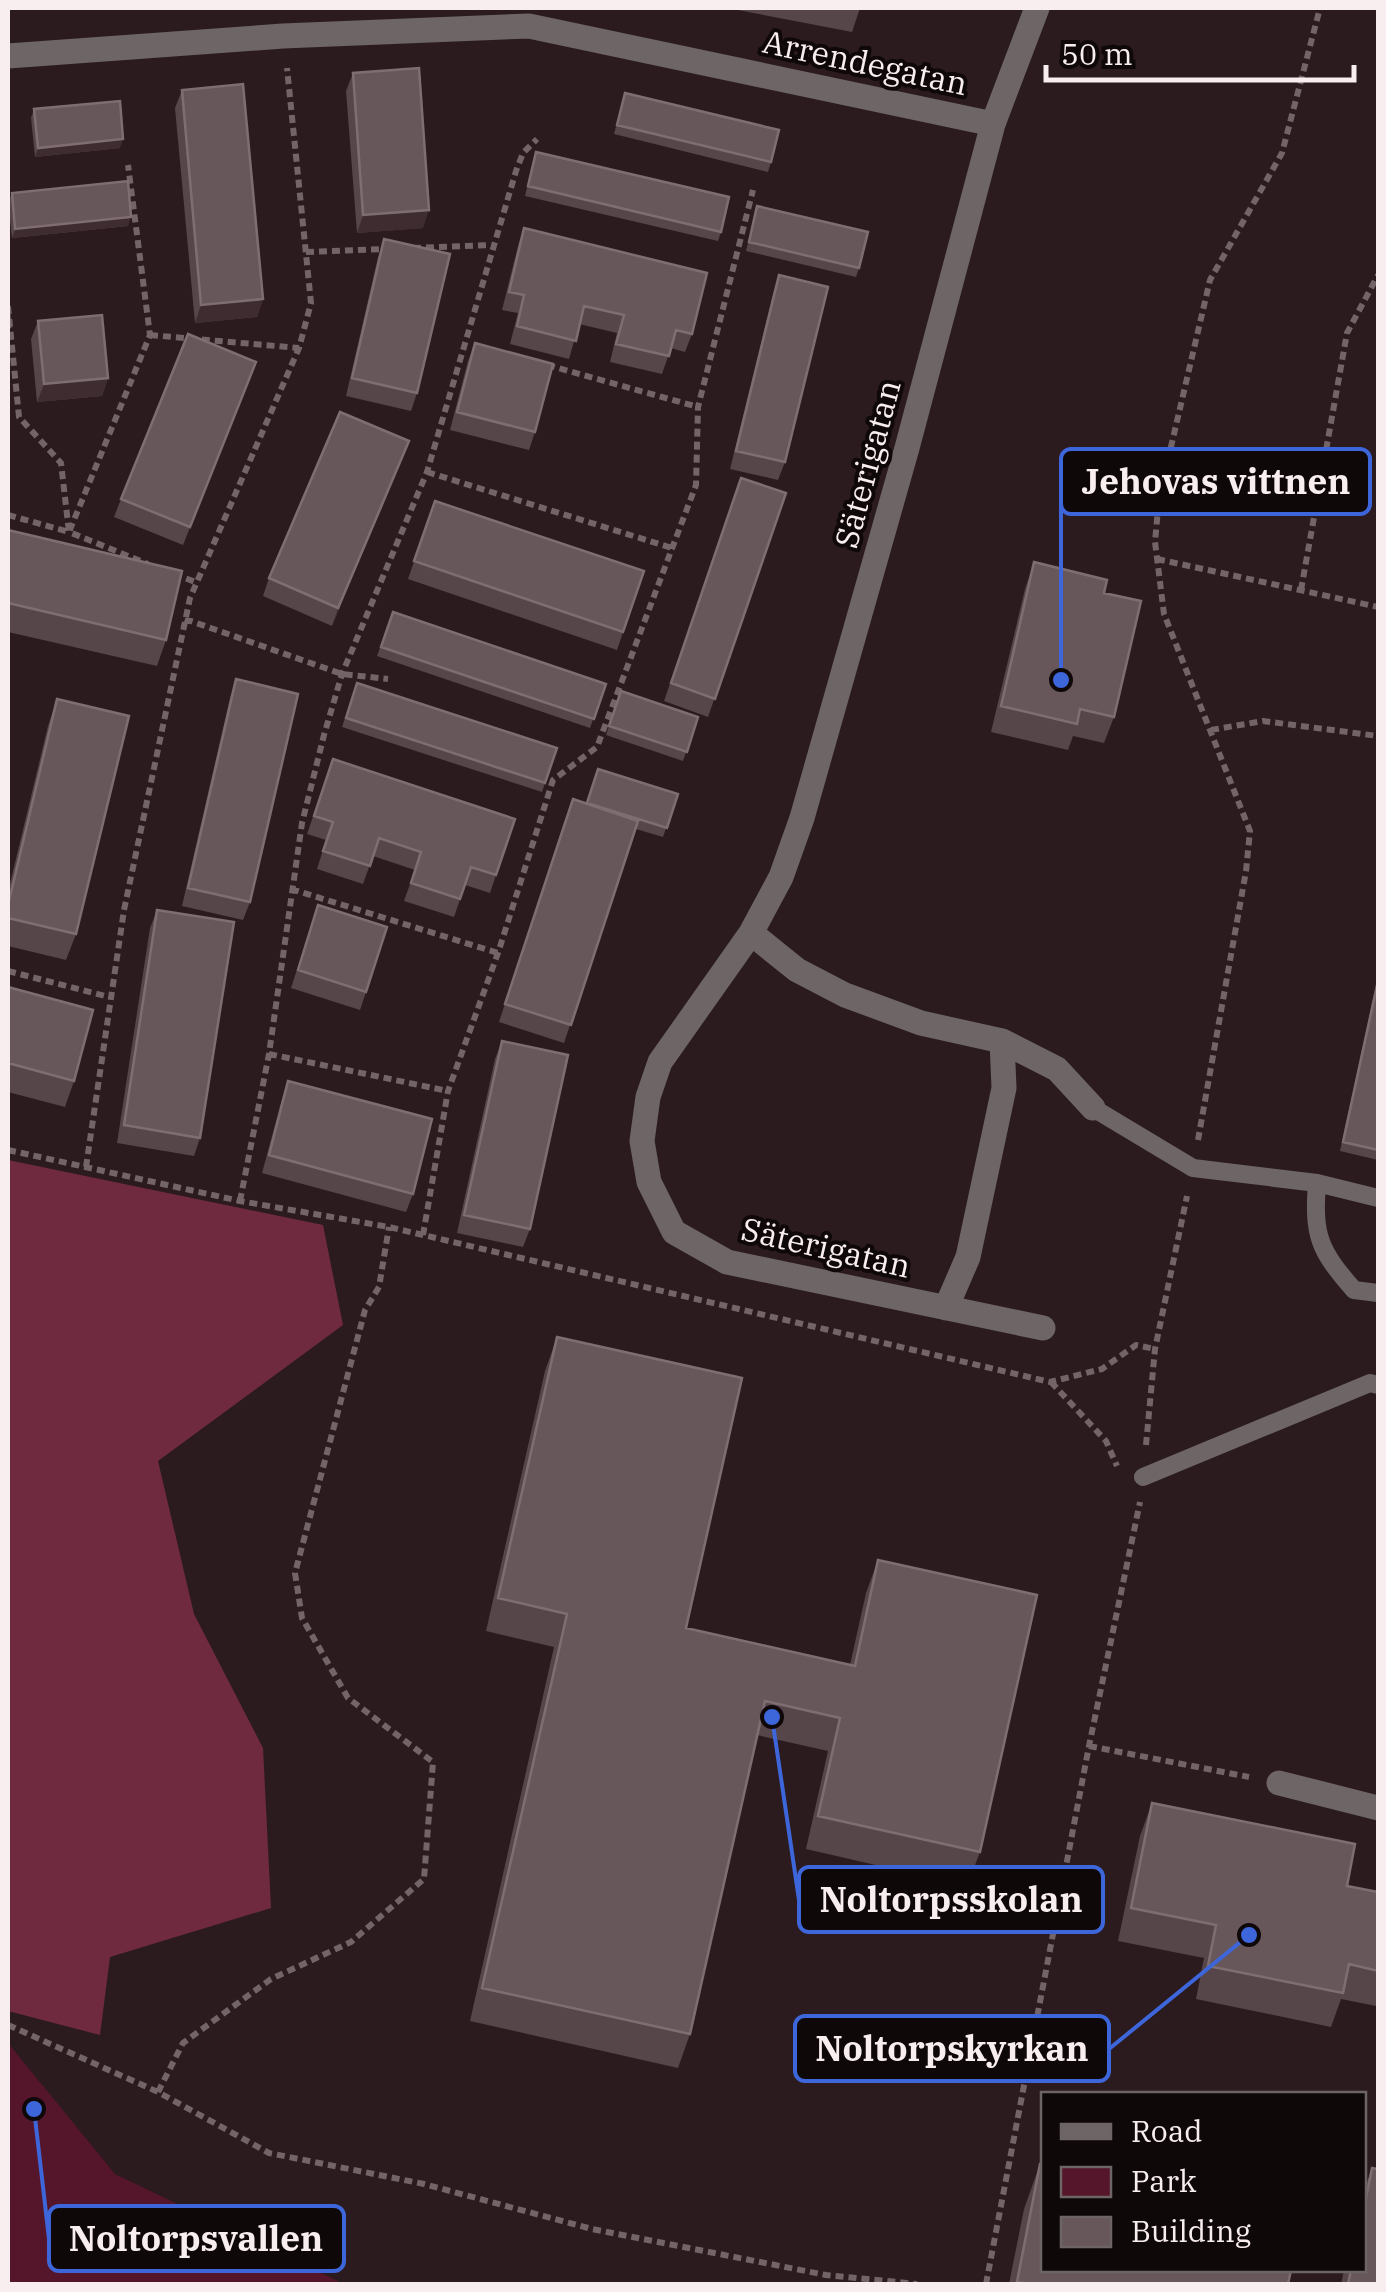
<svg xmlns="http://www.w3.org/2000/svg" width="1386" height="2292" viewBox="0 0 1386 2292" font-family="'IBM Plex Serif',serif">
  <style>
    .green { fill: #55152a }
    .forest { fill: #702a3f }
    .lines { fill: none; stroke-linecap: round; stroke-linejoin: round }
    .path { stroke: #736468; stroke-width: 6; stroke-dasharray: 8 5; stroke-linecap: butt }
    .lane { stroke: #6d6566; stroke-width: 18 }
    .street { stroke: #6d6566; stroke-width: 25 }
    .wall { fill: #564549 }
    .shaded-wall { fill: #3e2c30 }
    .building { fill: #68575a; stroke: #7e6e72; stroke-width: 2.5 }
    .labels { text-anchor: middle; stroke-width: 8; stroke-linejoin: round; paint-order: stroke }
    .street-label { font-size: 32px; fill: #f8edef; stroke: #0f0809 }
    .leader { fill: none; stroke: #3e66db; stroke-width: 4 }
    .callout-dot { fill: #3e66db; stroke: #0f0809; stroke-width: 4 }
    .callout { fill: #0f0809; stroke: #3e66db; stroke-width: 4 }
    .callout-label { font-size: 35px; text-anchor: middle; font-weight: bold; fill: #f8edef }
  </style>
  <rect width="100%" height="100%" fill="#2b1b1f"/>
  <path class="green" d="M 8,2043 L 115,2174 L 344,2284 L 8,2284 Z"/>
  <path class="forest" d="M 8,1160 L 323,1225 L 343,1325 L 158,1461 L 194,1614 L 263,1748 L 271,1908 L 110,1957 L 100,2035 L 8,2011 Z"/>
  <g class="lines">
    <path class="path" d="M 413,248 L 491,245
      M 306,252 L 385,249
      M 8,306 L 19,417 L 61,463 L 69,532 L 148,564
      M 150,335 L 299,348
      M 547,365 L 698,407
      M 427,472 L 672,548
      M 8,515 L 69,532 L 150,335 L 128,165
      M 1157,559 L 1378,607
      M 174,574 L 198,583
      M 1301,590 L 1347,333 L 1378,275
      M 185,619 L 342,674 L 388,679
      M 1211,730 L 1263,721 L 1378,736
      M 291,889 L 498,953
      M 8,971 L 109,997
      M 269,1054 L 448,1091
      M 1198,1140 L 1246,871 L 1250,831 L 1164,614 L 1155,542 L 1159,498 L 1210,280 L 1282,153 L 1320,8
      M 8,1150 L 240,1201 L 389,1227 L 1050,1382 L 1102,1369 L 1136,1345 L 1155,1349
      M 86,1167 L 124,910 L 190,598 L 299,348 L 311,303 L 287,68
      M 240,1201 L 269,1054 L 302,823 L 324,735 L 342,674 L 427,472 L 516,171 L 523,153 L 537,139
      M 423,1235 L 448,1091 L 498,953 L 553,780 L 597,747 L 696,485 L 698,407 L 753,190
      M 1051,1382 L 1106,1441 L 1117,1466
      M 1146,1445 L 1155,1349 L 1187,1196
      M 1089,1746 L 1249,1777
      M 8,2025 L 158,2092 L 269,2153 L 424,2184 L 592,2229 L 826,2275 L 917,2284
      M 158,2092 L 183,2043 L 271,1979 L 351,1942 L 424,1879 L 433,1762 L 348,1698 L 302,1618 L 295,1573 L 365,1310 L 379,1287 L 389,1227
      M 986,2284 L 1089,1746 L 1140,1502"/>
    <path class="lane" d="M 1093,1108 L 1193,1168 L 1317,1183 L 1378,1198
      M 1317,1183 C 1313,1236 1319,1250 1354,1290 L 1378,1293
      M 1143,1477 L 1370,1383 L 1378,1385"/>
    <path class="street" d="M 1037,8 L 993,124 L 907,448 L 802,818 L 781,877 L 751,933 L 660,1062 L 648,1097 L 642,1141 L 649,1182 L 674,1232 L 727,1262 L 1043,1328
      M 8,56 L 283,36 L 529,26 L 993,124
      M 751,933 L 797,970 L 845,995 L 921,1023 L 1002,1041 L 1057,1069 L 1093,1108
      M 946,1308 L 968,1257 L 1004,1088 L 1002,1041
      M 1279,1783 L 1378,1808"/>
  </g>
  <path class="wall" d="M 738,8 L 860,8 L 852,32 L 738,10 Z
    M 353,73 L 423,228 L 357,233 L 346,91 Z
    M 182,90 L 263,299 L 257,317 L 195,323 L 175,108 Z
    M 625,93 L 771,162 L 768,172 L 614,134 Z
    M 34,109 L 120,148 L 35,157 L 31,118 Z
    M 536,152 L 721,232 L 718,241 L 525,196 Z
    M 12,193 L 128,226 L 12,238 L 8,202 Z
    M 757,206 L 859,268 L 856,277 L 746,251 Z
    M 524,228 L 692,334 L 685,352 L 671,348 L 662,374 L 610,362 L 617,333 L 579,324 L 569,359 L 510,344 L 518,313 L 502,310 L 518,246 Z
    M 384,239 L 417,393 L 411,411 L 346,396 L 378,257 Z
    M 779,275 L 785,462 L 778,480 L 730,469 L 773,294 Z
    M 38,321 L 108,378 L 102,396 L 37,402 L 31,339 Z
    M 475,343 L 535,432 L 529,450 L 450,430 L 468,361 Z
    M 249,380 L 183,545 L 114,517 L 121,499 Z
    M 402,459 L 332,626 L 263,596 L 269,578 Z
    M 741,478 L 786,493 L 708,717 L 664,701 Z
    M 435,501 L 644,571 L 617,650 L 408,579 Z
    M 8,530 L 166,640 L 157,666 L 8,632 Z
    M 1034,562 L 1104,593 L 1114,717 L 1104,743 L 1073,736 L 1068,750 L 991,732 L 1025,589 Z
    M 393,612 L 606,684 L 590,728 L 377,656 Z
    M 236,679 L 250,902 L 243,920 L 182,906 L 230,698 Z
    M 357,683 L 557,748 L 542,792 L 342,727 Z
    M 621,691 L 698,717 L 683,761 L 606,735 Z
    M 57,699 L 76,934 L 66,960 L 8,946 L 8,892 L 48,726 Z
    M 333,759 L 515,819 L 490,893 L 465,885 L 454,917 L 404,901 L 415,870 L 373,856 L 363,884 L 317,869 L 326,840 L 307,834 Z
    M 678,794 L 663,837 L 636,829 L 564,1043 L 499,1022 L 566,817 L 587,804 Z
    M 318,905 L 366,992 L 360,1010 L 291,988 Z
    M 157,910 L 200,1138 L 194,1156 L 117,1143 L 150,928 Z
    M 1378,975 L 1378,1160 L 1340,1151 Z
    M 8,987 L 74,1081 L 65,1107 L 8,1092 Z
    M 502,1041 L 530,1229 L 523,1247 L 457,1233 L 495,1059 Z
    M 288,1081 L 413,1194 L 406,1212 L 262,1173 L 282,1099 Z
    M 557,1337 L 686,1628 L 850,1665 L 866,1593 L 878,1560 L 980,1852 L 967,1886 L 806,1849 L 828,1751 L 757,1735 L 690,2034 L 678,2068 L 470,2021 L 554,1647 L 486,1631 L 545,1371 Z
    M 1152,1803 L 1347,1886 L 1378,1892 L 1378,1999 L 1376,2006 L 1341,1999 L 1331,2027 L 1196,1999 L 1204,1958 L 1118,1941 L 1140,1836 Z
    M 1040,2164 L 1288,2284 L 1009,2284 L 1024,2209 Z
    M 1372,2168 L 1378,2284 L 1341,2284 L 1344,2270 L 1364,2270 L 1364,2190 Z"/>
  <path class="shaded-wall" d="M 123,139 L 120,148 L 35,157 L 38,148 Z
    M 429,210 L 423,228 L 357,233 L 363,215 Z
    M 131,217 L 128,226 L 12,238 L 15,229 Z
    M 263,299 L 257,317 L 195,323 L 201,305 Z
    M 108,378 L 102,396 L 37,402 L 44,384 Z
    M 409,441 L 402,459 L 332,626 L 338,608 Z"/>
  <path class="building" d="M 419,68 L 429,210 L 363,215 L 353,73 Z
    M 243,84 L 263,299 L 201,305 L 182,90 Z
    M 625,93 L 779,130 L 771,162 L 617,125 Z
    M 120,101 L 123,139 L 38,148 L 34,109 Z
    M 536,152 L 729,197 L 721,232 L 528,186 Z
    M 128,181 L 131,217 L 15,229 L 12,193 Z
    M 757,206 L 868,232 L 859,268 L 749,242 Z
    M 524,228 L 707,273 L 692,334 L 676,330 L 669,356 L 616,344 L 624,315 L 584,306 L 576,341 L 517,326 L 524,295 L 509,292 Z
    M 384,239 L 450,254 L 417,393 L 352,378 Z
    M 779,275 L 828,287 L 785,462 L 736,451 Z
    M 8,291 L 10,327 L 8,327 Z
    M 102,315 L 108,378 L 44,384 L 38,321 Z
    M 188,334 L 256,362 L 190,527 L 121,499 Z
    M 475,343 L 553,364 L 535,432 L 457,412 Z
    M 340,412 L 409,441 L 338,608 L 269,578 Z
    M 741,478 L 786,493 L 715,699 L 671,683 Z
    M 435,501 L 644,571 L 623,632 L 414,561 Z
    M 8,530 L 182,571 L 166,640 L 8,603 Z
    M 1034,562 L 1107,580 L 1104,593 L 1141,601 L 1114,717 L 1080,709 L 1077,724 L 1001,706 Z
    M 393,612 L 606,684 L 594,719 L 381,647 Z
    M 236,679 L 298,694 L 250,902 L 188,888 Z
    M 357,683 L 557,748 L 545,783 L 346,718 Z
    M 621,691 L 698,717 L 687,752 L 609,726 Z
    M 57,699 L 129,716 L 76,934 L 8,918 L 8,905 Z
    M 333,759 L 515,819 L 496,875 L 471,867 L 460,899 L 411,883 L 421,852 L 379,838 L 370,866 L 323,851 L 333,822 L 314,816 Z
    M 598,769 L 678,794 L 667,828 L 587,803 Z
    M 573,799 L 638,821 L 571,1025 L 505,1004 Z
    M 318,905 L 387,927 L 366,992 L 298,970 Z
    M 157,910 L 234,922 L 200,1138 L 124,1125 Z
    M 1378,981 L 1378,1150 L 1343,1142 Z
    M 8,987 L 93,1010 L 74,1081 L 8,1063 Z
    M 502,1041 L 568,1055 L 530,1229 L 464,1215 Z
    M 288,1081 L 432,1119 L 413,1194 L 269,1155 Z
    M 557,1337 L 742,1378 L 686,1628 L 855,1666 L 878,1560 L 1037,1595 L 980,1852 L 818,1816 L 840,1718 L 765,1701 L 690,2034 L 482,1988 L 567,1614 L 498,1598 Z
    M 1152,1803 L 1355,1844 L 1347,1886 L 1378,1892 L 1378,1971 L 1349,1964 L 1343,1993 L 1208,1966 L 1216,1925 L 1131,1908 Z
    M 1040,2164 L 1044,2164 L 1044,2270 L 1291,2270 L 1288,2284 L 1029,2284 L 1017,2282 Z
    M 1372,2168 L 1378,2169 L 1378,2284 L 1348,2284 L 1351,2270 L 1364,2270 L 1364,2208 Z"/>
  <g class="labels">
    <g class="street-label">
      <text transform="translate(865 63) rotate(12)" y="11">Arrendegatan</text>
      <text transform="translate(868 464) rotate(-75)" y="11">Säterigatan</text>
      <text transform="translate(826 1248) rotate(13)" y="11">Säterigatan</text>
    </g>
  </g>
  <path class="leader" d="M1061 680L1061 481M772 1717L799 1900M1249 1935L1109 2049M34 2109L49 2239"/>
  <g class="callout-dot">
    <circle cx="1061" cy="680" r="10"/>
    <circle cx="772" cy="1717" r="10"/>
    <circle cx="1249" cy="1935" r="10"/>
    <circle cx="34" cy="2109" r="10"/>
  </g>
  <g class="callout">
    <rect x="1061" y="449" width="309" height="65" rx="10"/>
    <rect x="799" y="1867" width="304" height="65" rx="10"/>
    <rect x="795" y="2016" width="314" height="65" rx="10"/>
    <rect x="49" y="2206" width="295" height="65" rx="10"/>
  </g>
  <g class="callout-label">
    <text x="1216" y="494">Jehovas vittnen</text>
    <text x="951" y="1912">Noltorpsskolan</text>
    <text x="952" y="2061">Noltorpskyrkan</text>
    <text x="196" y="2251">Noltorpsvallen</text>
  </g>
  <rect width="1386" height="2292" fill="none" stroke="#f8edef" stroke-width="20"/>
  <rect x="1041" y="2092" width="325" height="180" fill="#0f0809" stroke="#6c6465" stroke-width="2.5"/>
  <rect x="1061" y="2124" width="50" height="15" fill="#6d6566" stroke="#6c6465" stroke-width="2.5"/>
  <text x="1131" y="2142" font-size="30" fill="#f8edef">Road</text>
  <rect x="1061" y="2167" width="50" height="30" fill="#55152a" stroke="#6c6465" stroke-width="2.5"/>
  <text x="1131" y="2192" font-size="30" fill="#f8edef">Park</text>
  <rect x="1061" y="2217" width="50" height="30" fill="#68575a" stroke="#6c6465" stroke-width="2.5"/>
  <text x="1131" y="2242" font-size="30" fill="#f8edef">Building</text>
  <path d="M1046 65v15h308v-15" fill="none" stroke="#f8edef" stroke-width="5"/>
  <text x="1061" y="65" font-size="30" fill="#f8edef" stroke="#0f0809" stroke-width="8" paint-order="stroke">50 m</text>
</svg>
